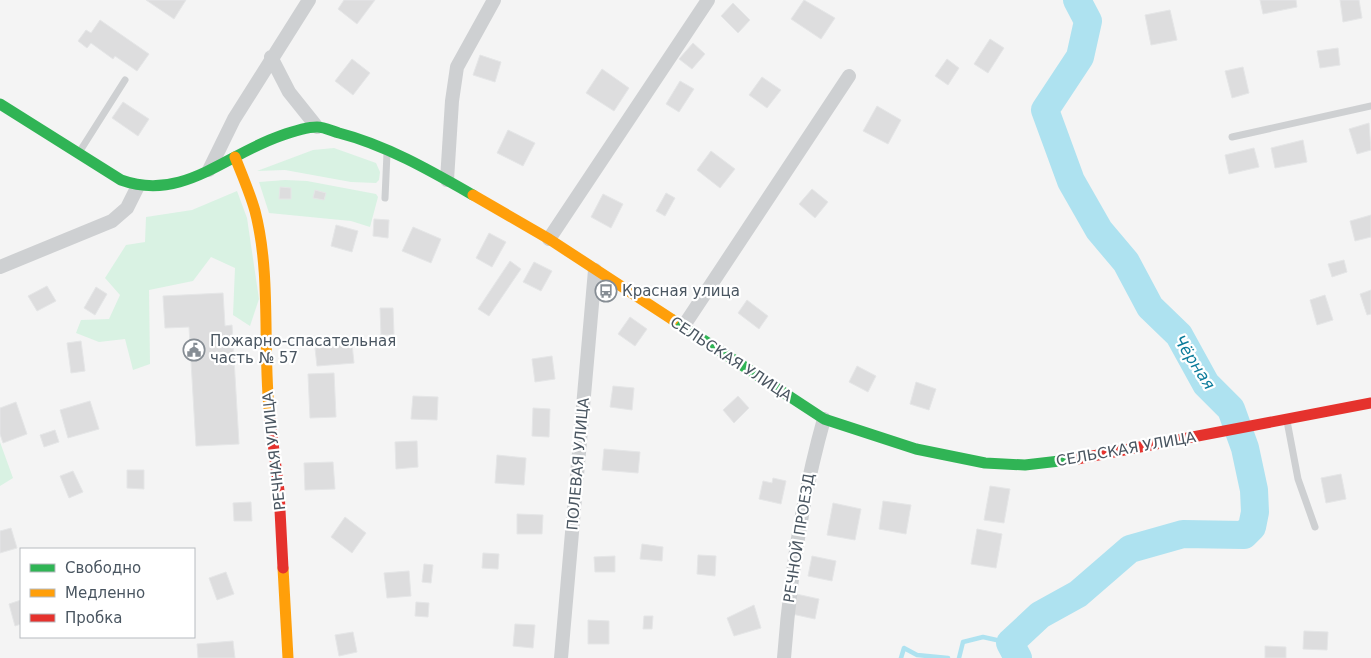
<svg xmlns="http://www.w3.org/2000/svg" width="1371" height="658" viewBox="0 0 1371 658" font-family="'DejaVu Sans',sans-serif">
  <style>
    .green { fill: #d9f2e3 }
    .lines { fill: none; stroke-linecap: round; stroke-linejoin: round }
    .stream { stroke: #aee2f0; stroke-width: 4.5 }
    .river { stroke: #aee2f0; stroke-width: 28 }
    .building { fill: #ddddde; stroke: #e5e6e7 }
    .lane { stroke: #ced0d2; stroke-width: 7 }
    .street { stroke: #ced0d2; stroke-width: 14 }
    .fast { stroke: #30b455; stroke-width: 11 }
    .slow { stroke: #ff9f0a; stroke-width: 11 }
    .jam { stroke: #e5322d; stroke-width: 11 }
    .labels { text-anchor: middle; stroke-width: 4.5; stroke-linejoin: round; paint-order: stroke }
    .poi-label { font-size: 15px; fill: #4a5661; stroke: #fff; text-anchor: start }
    .street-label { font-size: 15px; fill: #4a5661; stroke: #fff }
    .water-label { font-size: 16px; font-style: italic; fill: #0c7c9b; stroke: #fff }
  </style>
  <rect width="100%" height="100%" fill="#f4f4f4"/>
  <path class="green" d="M 334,148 L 376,163 L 380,172 L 379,180 L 376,183 L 351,182 L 285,170 L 257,171 L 313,150 Z
    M 285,180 L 307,181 L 376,194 L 378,197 L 370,227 L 351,221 L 269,213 L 259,182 Z
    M 237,191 L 247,218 L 259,299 L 250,326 L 233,315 L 235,268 L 211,257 L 193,281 L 149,290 L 150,364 L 133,370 L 125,339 L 99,342 L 76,333 L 81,320 L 109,319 L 120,295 L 105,278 L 126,245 L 145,242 L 146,217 L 192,210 Z
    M 0,442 L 13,478 L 0,486 Z"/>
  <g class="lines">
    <path class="stream" d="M 901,658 L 904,648 L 917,655 L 948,658
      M 959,658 L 963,642 L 983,637 L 1010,643"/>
    <path class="river" d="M 1018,658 L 1010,643 L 1040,615 L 1078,594 L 1130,549 L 1183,534 L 1244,535 L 1252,527 L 1255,512 L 1254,490 L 1245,448 L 1231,409 L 1206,384 L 1179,335 L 1150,307 L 1126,262 L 1099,230 L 1071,181 L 1045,110 L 1080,57 L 1088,21 L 1077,0"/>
  </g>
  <path class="building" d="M 146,0 L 186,0 L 174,19 Z
    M 344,0 L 375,0 L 357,24 L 338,9 Z
    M 804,0 L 835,18 L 821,39 L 791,19 Z
    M 1260,0 L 1296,0 L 1297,7 L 1263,14 Z
    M 1340,0 L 1359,0 L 1362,18 L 1343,22 Z
    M 733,3 L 750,20 L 738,33 L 721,16 Z
    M 1170,10 L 1177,40 L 1151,45 L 1145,15 Z
    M 100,20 L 149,54 L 137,71 L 115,56 L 113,59 L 91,43 L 87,48 L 78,41 L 86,30 L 91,33 Z
    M 990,39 L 1004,48 L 988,73 L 974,64 Z
    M 693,43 L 705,54 L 692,69 L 679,59 Z
    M 1338,48 L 1340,65 L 1320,68 L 1317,51 Z
    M 480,55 L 501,62 L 495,82 L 473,75 Z
    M 352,59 L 370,73 L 353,95 L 335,81 Z
    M 947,59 L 959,68 L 948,85 L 935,76 Z
    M 1243,67 L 1249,93 L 1232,98 L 1225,71 Z
    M 602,69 L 629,88 L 614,111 L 586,93 Z
    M 762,77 L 781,90 L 767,108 L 749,95 Z
    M 680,81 L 694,89 L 679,112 L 666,104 Z
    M 123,102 L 149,119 L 138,136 L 112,118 Z
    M 877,106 L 901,120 L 888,144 L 863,131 Z
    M 1369,123 L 1371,150 L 1357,154 L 1349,129 Z
    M 508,130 L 535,143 L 523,166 L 497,153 Z
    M 1303,140 L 1307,162 L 1275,168 L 1271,148 Z
    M 1254,148 L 1259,167 L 1229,174 L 1225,155 Z
    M 711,151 L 735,169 L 720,188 L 697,170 Z
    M 280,187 L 291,188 L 291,199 L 279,199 Z
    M 812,189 L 828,202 L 815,218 L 799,204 Z
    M 315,190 L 326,193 L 324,200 L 313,198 Z
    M 666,193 L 675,198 L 665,216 L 656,211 Z
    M 603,194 L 623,204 L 611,228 L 591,217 Z
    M 1371,215 L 1371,237 L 1355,241 L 1350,221 Z
    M 374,219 L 389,220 L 388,238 L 373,236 Z
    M 336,225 L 358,231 L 352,252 L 331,246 Z
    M 413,227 L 441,239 L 431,263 L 402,251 Z
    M 489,233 L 506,242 L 492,267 L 476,258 Z
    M 1344,260 L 1347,272 L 1332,277 L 1328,264 Z
    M 510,261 L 521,269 L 489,316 L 478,309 Z
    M 534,262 L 552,271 L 541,291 L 523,282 Z
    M 47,286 L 56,301 L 37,311 L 28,296 Z
    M 96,287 L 107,294 L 95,315 L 84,308 Z
    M 1371,290 L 1371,314 L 1367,315 L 1360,294 Z
    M 223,293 L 225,326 L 232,325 L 239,444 L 196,446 L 189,327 L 165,328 L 163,296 Z
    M 1325,295 L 1333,320 L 1317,325 L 1310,300 Z
    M 747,300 L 768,316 L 759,329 L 738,313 Z
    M 380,308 L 393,308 L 394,335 L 381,335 Z
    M 630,317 L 647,329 L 635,346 L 618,334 Z
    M 81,341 L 85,371 L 71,373 L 67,343 Z
    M 352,344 L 354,363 L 317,366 L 315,348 Z
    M 552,356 L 555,379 L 535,382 L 532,359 Z
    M 857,366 L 876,376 L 868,392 L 849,382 Z
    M 334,373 L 336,417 L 310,418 L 308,374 Z
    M 916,382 L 936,389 L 929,410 L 910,404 Z
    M 613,386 L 634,388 L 632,410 L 610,407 Z
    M 413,396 L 438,397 L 437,420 L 411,419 Z
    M 738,396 L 749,408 L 734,423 L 723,410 Z
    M 90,401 L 99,429 L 68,438 L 60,410 Z
    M 16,402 L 27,434 L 3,443 L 0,434 L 0,408 Z
    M 533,408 L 550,409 L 549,437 L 532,436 Z
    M 55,430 L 59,442 L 44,447 L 40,435 Z
    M 417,441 L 418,467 L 396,469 L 395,442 Z
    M 604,449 L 640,452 L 638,473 L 602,470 Z
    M 497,455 L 526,458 L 524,485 L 495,483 Z
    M 333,462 L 335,489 L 305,490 L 304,463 Z
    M 127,470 L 144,470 L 144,489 L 127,488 Z
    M 73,471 L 83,492 L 69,498 L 60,476 Z
    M 1341,474 L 1346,499 L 1326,503 L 1321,478 Z
    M 773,478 L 786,481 L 781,504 L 759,499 L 763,481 L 772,483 Z
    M 990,486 L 1010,489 L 1004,523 L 984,520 Z
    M 883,501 L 911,505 L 906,534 L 879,529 Z
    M 251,502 L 252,521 L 234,521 L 233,503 Z
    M 833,503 L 861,509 L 855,540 L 827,535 Z
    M 517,514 L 543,515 L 542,534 L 517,534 Z
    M 345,517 L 366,533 L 352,553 L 331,537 Z
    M 11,528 L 17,548 L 0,553 L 0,531 Z
    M 977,529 L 1002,534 L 996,568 L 971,564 Z
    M 642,544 L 663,547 L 662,561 L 640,559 Z
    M 483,553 L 499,554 L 498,569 L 482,568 Z
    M 698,555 L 716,556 L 715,576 L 697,574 Z
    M 615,556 L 615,572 L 595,572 L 594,557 Z
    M 812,556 L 836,561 L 832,581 L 808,576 Z
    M 424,564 L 433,565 L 431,583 L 422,582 Z
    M 409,571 L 411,596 L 387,598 L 384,573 Z
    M 226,572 L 234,594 L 217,600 L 209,578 Z
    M 796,594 L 819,599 L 815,619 L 792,614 Z
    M 21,600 L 21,624 L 15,626 L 9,604 Z
    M 416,602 L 429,603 L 428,617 L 415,616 Z
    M 754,605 L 761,628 L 734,636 L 727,618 Z
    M 644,616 L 653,616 L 652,629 L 643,629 Z
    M 588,620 L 609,621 L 609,644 L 588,644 Z
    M 515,624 L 535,625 L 533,648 L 513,646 Z
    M 1304,631 L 1328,632 L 1327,650 L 1303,649 Z
    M 353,632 L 357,652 L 339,656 L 335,635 Z
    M 233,641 L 235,658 L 198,658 L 197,644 Z
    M 1265,646 L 1286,647 L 1286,658 L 1265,658 Z"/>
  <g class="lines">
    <path class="lane" d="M 1232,137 L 1371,106
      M 80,151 L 125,80
      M 385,198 L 387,153
      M 1287,421 L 1298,479 L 1315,527"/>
    <path class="street" d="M 271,57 L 289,92 L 317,127
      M 209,170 L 234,119 L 309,0
      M 447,180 L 452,101 L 457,67 L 494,0
      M 549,239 L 708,0
      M 0,267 L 112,221 L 127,208 L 138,186
      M 683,327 L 849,76
      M 561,658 L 595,270
      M 784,658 C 790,578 802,497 824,419"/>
    <path class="fast" d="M 0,104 L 121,180 C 182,202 225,155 280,136 C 291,132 306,127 317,127 C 324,127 332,131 339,133 C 386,145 431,171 473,195
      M 673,320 L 824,419 L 916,449 L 985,463 L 1025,465 L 1077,459"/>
    <path class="slow" d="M 235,157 C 242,175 250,193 255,211 C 272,276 262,352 270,419
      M 473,195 L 549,239 L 673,320
      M 283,568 L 288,658"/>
    <path class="jam" d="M 270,419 L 279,491 L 283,568
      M 1077,459 L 1371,403"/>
  </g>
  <defs>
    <g id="bus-ring" transform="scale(1.125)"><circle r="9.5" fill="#fff" stroke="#868d94" stroke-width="1.5"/><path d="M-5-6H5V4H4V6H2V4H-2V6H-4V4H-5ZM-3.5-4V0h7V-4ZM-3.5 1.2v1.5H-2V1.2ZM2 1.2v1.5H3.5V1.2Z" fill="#868d94"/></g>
    <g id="civic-ring" transform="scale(1.125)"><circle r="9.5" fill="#fff" stroke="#868d94" stroke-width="1.5"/><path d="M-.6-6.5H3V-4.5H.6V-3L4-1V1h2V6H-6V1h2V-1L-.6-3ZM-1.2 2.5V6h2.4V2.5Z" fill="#868d94"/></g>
  </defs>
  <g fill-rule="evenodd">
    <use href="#bus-ring" x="606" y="291"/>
    <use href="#civic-ring" x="194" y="350"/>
  </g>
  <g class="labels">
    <g class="poi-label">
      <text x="622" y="296">Красная улица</text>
      <text x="210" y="346">Пожарно-спасательная<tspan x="210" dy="17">часть № 57</tspan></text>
    </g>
    <g class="street-label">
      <text transform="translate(731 359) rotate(33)" y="5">СЕЛЬСКАЯ УЛИЦА</text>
      <text transform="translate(1126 449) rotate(-10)" y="5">СЕЛЬСКАЯ УЛИЦА</text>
      <text transform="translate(274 451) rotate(-96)" y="5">РЕЧНАЯ УЛИЦА</text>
      <text transform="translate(578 464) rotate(-85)" y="5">ПОЛЕВАЯ УЛИЦА</text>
      <text transform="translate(799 538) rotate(-81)" y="5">РЕЧНОЙ ПРОЕЗД</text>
    </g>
    <g class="water-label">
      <text transform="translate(1195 362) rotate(57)" y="6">Чёрная</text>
    </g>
  </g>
  <rect x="20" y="548" width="175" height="90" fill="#ffffff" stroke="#b7bbc0"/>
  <rect x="30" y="564" width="25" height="8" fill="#30b455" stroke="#b7bbc0"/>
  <text x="65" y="573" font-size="15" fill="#4a5661">Свободно</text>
  <rect x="30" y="589" width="25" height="8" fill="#ff9f0a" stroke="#b7bbc0"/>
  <text x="65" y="598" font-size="15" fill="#4a5661">Медленно</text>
  <rect x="30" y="614" width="25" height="8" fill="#e5322d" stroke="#b7bbc0"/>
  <text x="65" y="623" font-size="15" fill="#4a5661">Пробка</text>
</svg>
